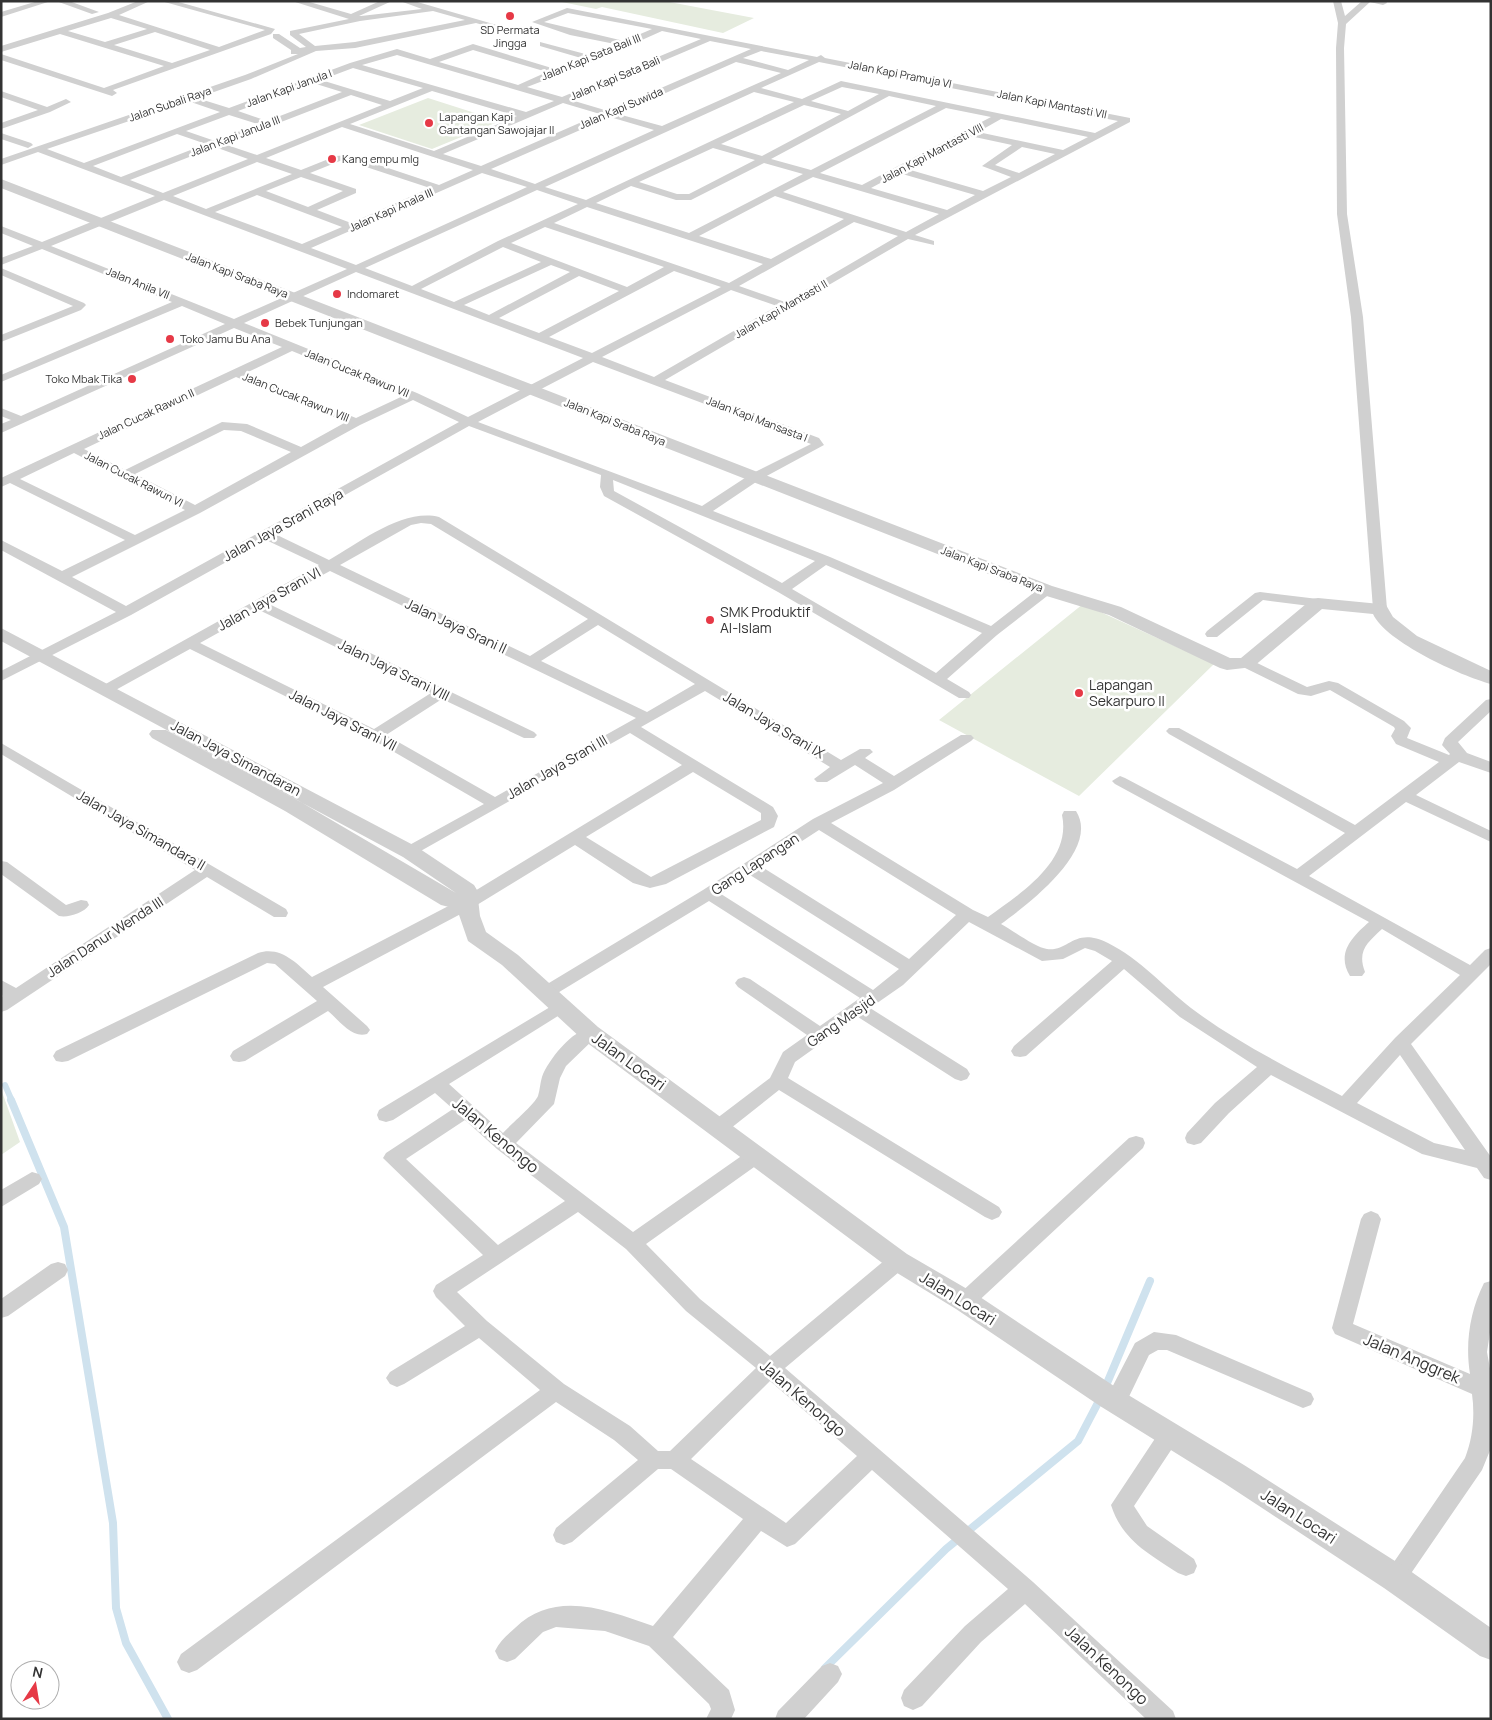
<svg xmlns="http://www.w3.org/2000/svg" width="1492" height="1720" viewBox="0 0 1492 1720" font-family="Manrope,sans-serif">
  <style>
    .green { fill: #e6ecdf }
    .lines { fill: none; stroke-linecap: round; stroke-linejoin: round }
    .stream-far1 { stroke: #cfe2ee; stroke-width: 6 }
    .stream { stroke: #cfe2ee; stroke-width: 8 }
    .minor { fill: #d0d0d0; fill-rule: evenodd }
    .tertiary { fill: #d0d0d0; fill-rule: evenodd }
    .poi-dot { fill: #e63946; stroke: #fff; stroke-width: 2 }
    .labels { text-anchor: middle; stroke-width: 5; stroke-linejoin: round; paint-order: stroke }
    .far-poi-label { font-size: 11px; fill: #333; stroke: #fff; text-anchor: start }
    .far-street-label { font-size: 11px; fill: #333; stroke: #fff }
    .street-label { font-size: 14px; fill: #333; stroke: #fff }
    .poi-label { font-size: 14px; fill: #333; stroke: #fff; text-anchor: start }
    .near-street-label { font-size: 16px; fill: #333; stroke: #fff }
  </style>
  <rect width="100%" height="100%" fill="#fff"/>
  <path class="green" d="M 557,1 L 664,1 L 754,18 L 723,33 L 602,7 L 596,9 Z
    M 428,98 L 500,121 L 432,149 L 359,125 Z
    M 1083,604 L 1214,664 L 1079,796 L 939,720 Z
    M 1,1089 L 20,1142 L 1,1155 Z"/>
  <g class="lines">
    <path class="stream-far1" d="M 5,1085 L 12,1101"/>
    <path class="stream" d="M 11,1100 L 64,1227 L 113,1523 L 116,1608 L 126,1643 L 168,1719
      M 1105,1388 L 1150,1281
      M 825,1668 L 946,1549 L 1078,1441 L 1101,1397"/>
    <path class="minor" d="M 38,1 L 51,1 L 1,17 L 1,12 Z
      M 56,1 L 69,1 L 99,12 L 92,14 Z
      M 138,1 L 150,1 L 119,15 L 219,47 L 265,30 L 161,1 L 175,1 L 275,29 L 271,34 L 113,90 L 117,93 L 112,96 L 1,60 L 1,54 L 104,88 L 164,66 L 60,34 L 1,52 L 1,46 L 108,13 ZM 111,18 L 147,29 L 105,42 L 68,31 ZM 155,32 L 210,50 L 172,63 L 114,45 Z
      M 292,1 L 306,1 L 351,14 L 380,1 L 392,1 L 359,16 L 361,16 L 422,9 L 400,1 L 414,1 L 507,28 L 503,31 L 476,23 L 355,48 L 316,51 L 251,79 L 197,98 L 229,108 L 350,63 L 397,49 L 430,59 L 473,44 L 555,69 L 581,58 L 540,46 L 540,42 L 589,55 L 615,44 L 570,35 L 532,22 L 567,8 L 817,57 L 821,55 L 825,58 L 1130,118 L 1130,122 L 915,235 L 934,241 L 934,245 L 908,239 L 665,380 L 819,438 L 824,445 L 759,480 L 713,511 L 830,557 L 991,626 L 1041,587 L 1051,587 L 1053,590 L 1051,593 L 997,635 L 947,679 L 969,692 L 971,695 L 969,698 L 959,698 L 778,592 L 604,496 L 600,487 L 601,475 L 469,426 L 275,534 L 329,560 C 359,543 403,508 439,517 L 841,760 L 860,749 L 870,749 L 873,752 L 865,758 L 894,776 L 961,735 L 971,735 L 974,738 L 971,741 L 894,790 L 831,823 L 973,910 L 988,917 C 1020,894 1072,861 1062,815 L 1064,811 L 1076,811 C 1101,850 1027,905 1001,924 C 1012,930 1036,948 1047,949 C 1069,952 1074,926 1108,943 C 1140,959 1163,986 1191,1008 C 1236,1042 1292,1070 1342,1096 L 1395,1038 L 1460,975 L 1382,929 C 1367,943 1357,951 1365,972 L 1362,976 L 1350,976 C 1336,953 1352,937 1369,922 L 1115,784 L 1112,781 L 1120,776 L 1125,778 L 1297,869 L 1345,833 L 1169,734 L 1166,731 L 1169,728 L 1179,728 L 1355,825 L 1439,762 L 1396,744 L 1391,736 L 1395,729 L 1394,727 L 1330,690 L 1311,696 L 1298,694 L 1241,666 L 1239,663 L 1241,660 L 1251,660 L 1307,687 L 1329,681 L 1338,683 L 1404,721 L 1411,728 L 1407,738 L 1449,755 L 1450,754 L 1442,745 L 1445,738 L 1486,700 L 1491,699 L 1491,711 L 1458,742 L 1467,753 L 1491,762 L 1491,773 L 1459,762 L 1416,795 L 1491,831 L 1491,842 L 1406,802 L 1309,876 L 1470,965 L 1485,950 L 1491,948 L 1491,964 L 1411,1044 L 1491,1157 L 1491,1180 L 1484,1178 L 1477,1168 L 1422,1154 L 1271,1075 L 1229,1113 L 1201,1143 L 1194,1145 L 1187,1143 L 1185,1138 L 1187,1133 L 1215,1103 L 1257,1067 L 1180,1017 L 1124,969 L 1026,1056 L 1020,1057 L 1014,1056 L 1011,1051 L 1014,1046 L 1112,961 L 1095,951 L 1085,948 L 1063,959 L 1042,961 L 969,922 L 903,985 L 870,1008 L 967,1069 L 970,1074 L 967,1079 L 961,1081 L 955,1079 L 858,1017 L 795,1062 L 788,1078 L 999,1207 L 1002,1212 L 999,1217 L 992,1220 L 985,1217 L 779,1090 L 726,1132 L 719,1134 L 712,1132 L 710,1127 L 712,1122 L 770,1078 L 783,1052 L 807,1035 L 738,987 L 735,983 L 738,979 L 744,977 L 750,979 L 820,1026 L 860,998 L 709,901 L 551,997 L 545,999 L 539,997 L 536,993 L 539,989 L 703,890 L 813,819 L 883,783 L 855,765 L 827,782 L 817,782 L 814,779 L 830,767 L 705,691 L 641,727 L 773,807 L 778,816 L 774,827 L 666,884 L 650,888 L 633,883 L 575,845 L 472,908 L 323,987 L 367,1026 L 370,1030 L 367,1034 C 352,1039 339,1020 328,1011 L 245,1061 L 239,1062 L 233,1061 L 230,1056 L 233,1051 L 317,1001 L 275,964 L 267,963 L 68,1061 L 62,1062 L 56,1061 L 53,1056 L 56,1051 L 258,953 C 281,946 296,963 312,977 L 460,900 L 682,765 L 630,733 L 410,857 L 404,856 L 402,852 L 404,848 L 484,804 L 370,738 L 190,649 L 112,692 L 102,692 L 100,689 L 102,686 L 319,565 L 266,540 L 131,615 L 1,681 L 1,671 L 116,612 L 1,550 L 1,540 L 62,571 L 125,540 L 10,483 L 1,487 L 1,478 L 282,347 L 234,328 L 1,433 L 1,424 L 11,420 L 1,416 L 1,408 L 21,416 L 225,324 L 182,306 L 1,382 L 1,375 L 172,302 L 42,249 L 1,265 L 1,258 L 33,246 L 1,233 L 1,226 L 42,242 L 155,196 L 38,152 L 1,165 L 1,159 L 245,75 L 298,54 L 291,54 L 291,50 L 273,38 L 273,34 L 279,34 L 300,48 L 306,47 L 290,35 L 290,31 L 349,19 ZM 433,11 L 465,20 L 355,42 L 315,46 L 299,34 L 360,21 ZM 568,13 L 652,29 L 624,41 L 544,22 ZM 662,31 L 701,39 L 562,97 L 527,87 L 595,61 ZM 710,41 L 751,49 L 608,111 L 571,100 ZM 473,50 L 547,72 L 518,85 L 439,62 ZM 761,51 L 809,60 L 788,70 L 743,58 ZM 397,55 L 554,101 L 526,112 L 362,65 ZM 736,62 L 781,73 L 662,126 L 618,114 ZM 819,62 L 1118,121 L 1095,133 L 841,81 L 802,99 L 761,88 ZM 353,68 L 423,88 L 390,101 L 321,80 ZM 313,83 L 342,92 L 267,121 L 238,111 ZM 842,87 L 879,94 L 848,111 L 811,101 ZM 432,91 L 517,116 L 434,151 L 350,124 ZM 754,92 L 794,102 L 586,200 L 545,187 ZM 351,95 L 382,105 L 257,155 L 224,144 ZM 889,96 L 936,106 L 811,170 L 771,159 ZM 188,101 L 220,112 L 84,163 L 47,149 ZM 563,103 L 600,114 L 481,166 L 443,154 ZM 804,105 L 841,114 L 762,156 L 721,144 ZM 946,108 L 991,117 L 862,185 L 820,173 ZM 229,115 L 258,124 L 215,141 L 186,131 ZM 610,117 L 654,130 L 535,184 L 491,169 ZM 1001,119 L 1088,137 L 1063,150 L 978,132 ZM 342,127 L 473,170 L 439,185 L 349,155 L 336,156 L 301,170 L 266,158 ZM 177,134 L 206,144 L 121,177 L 93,166 ZM 970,136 L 1012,145 L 982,166 L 1011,177 L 983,191 L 907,169 ZM 215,147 L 248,159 L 163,193 L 130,180 ZM 1022,147 L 1055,154 L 1019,173 L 995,165 ZM 713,148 L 755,160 L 689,194 L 677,194 L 639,182 ZM 340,161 L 348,161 L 430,188 L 351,223 L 317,210 L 356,193 L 356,189 L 310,173 ZM 257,162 L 292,174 L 206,209 L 173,196 ZM 764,163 L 803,174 L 689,233 L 596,203 L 631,186 L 676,200 L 691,200 ZM 482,173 L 527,187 L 356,265 L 311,248 ZM 899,173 L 975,195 L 947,210 L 871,188 ZM 301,177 L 343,191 L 308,207 L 266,191 ZM 813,177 L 939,214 L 906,232 L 783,192 ZM 537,190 L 578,204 L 498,241 L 412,286 L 365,268 ZM 257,195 L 342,227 L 302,244 L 215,212 ZM 775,196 L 844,219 L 771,259 L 699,236 ZM 164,200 L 347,269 L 234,319 L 51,246 ZM 587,207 L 763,264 L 729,283 L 554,223 ZM 854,222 L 898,236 L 785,302 L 739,286 ZM 545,227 L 664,267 L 627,287 L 511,243 ZM 503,247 L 541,262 L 454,302 L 421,289 ZM 551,265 L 570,272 L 489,315 L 464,305 ZM 674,271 L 721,287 L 592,353 L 549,337 ZM 356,272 L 583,358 L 468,417 L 417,393 L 244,323 ZM 579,276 L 619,291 L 539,333 L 499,318 ZM 731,290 L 777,306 L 654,377 L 602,357 ZM 292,351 L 403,396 L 356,418 L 246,373 ZM 593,362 L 811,444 L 751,474 L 702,506 L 478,422 ZM 236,377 L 346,422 L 301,447 L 247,424 L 222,422 L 125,470 L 84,449 ZM 413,400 L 459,422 L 126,606 L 72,577 L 200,513 L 360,425 ZM 224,430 L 241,431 L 291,452 L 195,505 L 135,474 ZM 74,453 L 185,510 L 135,535 L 20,479 ZM 613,480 L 815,561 L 782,583 L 614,491 ZM 421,523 L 431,524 L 588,619 L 530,656 L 340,565 L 411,525 ZM 826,565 L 982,633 L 936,673 L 792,589 ZM 330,571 L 636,718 L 495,797 L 386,735 L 442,699 L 524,738 L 534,738 L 537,735 L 534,732 L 269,604 ZM 259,610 L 431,693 L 374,729 L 200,643 ZM 598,625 L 695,684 L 647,712 L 541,661 ZM 693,772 L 761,813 L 761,820 L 651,877 L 586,837 ZM 819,830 L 956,915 L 909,959 L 762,867 ZM 750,875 L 899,969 L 873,990 L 721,894 ZM 1400,1055 L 1465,1150 L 1434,1143 L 1357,1103 Z
      M 1333,1 L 1341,1 L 1345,16 L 1362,1 L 1386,1 L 1387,3 L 1383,5 L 1370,2 L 1346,24 L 1344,48 L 1347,214 L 1363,317 L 1387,609 L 1380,613 L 1373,609 L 1351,317 L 1337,214 L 1336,48 L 1338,23 Z
      M 1,91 L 47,107 L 66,99 L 71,102 L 50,112 L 1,129 L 1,123 L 38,110 L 1,97 Z
      M 1,133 L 31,143 L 33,145 L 28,148 L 1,139 Z
      M 1,268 L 84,303 L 86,305 L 81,310 L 1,342 L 1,335 L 73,306 L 1,275 Z
      M 1260,592 L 1318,599 L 1325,603 L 1318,607 L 1263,600 L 1217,637 L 1207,637 L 1205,634 L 1207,631 L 1255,593 Z
      M 1,743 L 286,909 L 288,913 L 286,917 L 274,917 L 207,877 L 7,1010 L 1,1012 L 1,997 L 3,996 L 1,995 L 1,980 L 16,988 L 195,870 L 1,754 Z
      M 1,861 L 7,862 L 66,905 L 81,900 L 87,901 L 89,905 C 84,913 68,918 59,916 L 1,874 Z
      M 560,1001 L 566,1003 L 569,1007 L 566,1011 L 449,1084 L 503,1133 C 511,1124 534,1105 538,1096 C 540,1090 540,1083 542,1077 C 548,1060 577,1023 596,1029 L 599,1033 L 596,1037 L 566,1066 L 560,1078 L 554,1104 L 516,1143 L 633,1232 L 750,1150 L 757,1148 L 764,1150 L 767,1155 L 764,1160 L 646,1244 L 700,1299 L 770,1356 L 891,1255 L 898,1253 L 905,1255 L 908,1261 L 905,1267 L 785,1368 L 1033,1582 L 1173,1711 L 1176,1719 L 1146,1719 L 1025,1604 L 981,1642 L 922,1706 L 913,1710 L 904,1706 L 901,1698 L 904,1690 L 965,1626 L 1008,1589 L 872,1470 L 795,1544 L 787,1547 L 761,1531 L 673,1637 L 729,1690 L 735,1710 L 731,1719 L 706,1719 L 711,1709 L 709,1704 L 649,1646 L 605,1631 L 556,1627 L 543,1632 L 515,1659 L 507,1662 L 499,1659 L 495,1651 C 500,1641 507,1635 515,1628 C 555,1589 607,1610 653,1626 L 743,1519 L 671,1469 L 658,1469 L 572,1542 L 564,1545 L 556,1542 L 553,1535 L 556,1528 L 638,1460 L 614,1440 L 556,1402 L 197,1670 L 189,1673 L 181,1670 L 177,1662 L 181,1654 L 540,1390 L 479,1338 L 404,1384 L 397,1387 L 390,1384 L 386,1378 L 390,1372 L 465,1326 L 436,1297 L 433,1291 L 436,1285 L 483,1255 L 383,1158 L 386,1153 L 453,1109 L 435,1093 L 393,1120 L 386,1122 L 379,1120 L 377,1115 L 379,1110 ZM 465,1120 L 497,1149 L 565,1201 L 498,1245 L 406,1159 ZM 578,1212 L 626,1249 L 686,1311 L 756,1368 L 670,1451 L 658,1451 L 630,1426 L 564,1384 L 487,1321 L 457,1292 ZM 770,1381 L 857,1456 L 786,1523 L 691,1459 Z
      M 1136,1136 L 1143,1138 L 1145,1143 L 1143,1148 L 972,1307 L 965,1309 L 958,1307 L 955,1301 L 958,1295 L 1129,1138 Z
      M 32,1172 L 39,1174 L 42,1179 L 39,1184 L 1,1207 L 1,1190 Z
      M 1371,1211 L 1378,1214 L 1381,1219 L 1353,1324 L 1470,1374 C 1465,1343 1470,1311 1484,1283 L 1491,1281 L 1491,1326 L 1487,1352 L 1491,1374 L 1491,1448 L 1482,1470 L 1403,1585 L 1395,1588 L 1387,1585 L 1383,1578 L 1465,1458 C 1473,1438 1475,1415 1472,1394 L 1335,1334 L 1332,1328 L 1361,1219 L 1364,1214 Z
      M 58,1262 L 65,1264 L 68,1270 L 65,1276 L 8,1316 L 1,1318 L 1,1299 L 51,1264 Z
      M 1154,1332 L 1176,1335 L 1311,1393 L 1314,1399 L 1311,1405 L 1303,1408 L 1167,1350 L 1158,1350 L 1149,1355 L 1124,1407 L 1116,1410 L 1108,1407 L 1105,1401 L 1135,1343 Z
      M 1170,1426 L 1178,1428 L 1181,1435 L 1134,1506 L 1147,1526 L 1194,1559 L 1197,1566 L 1194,1573 L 1186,1576 L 1178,1573 C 1149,1554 1122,1540 1111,1505 L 1162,1428 Z
      M 830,1663 L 838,1666 L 842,1674 L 838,1682 L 804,1719 L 775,1719 L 778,1711 L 822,1666 Z"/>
    <path class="tertiary" d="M 1,179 L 1052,586 L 1121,607 L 1230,658 L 1241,658 L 1312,599 L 1318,598 L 1380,604 L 1386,605 L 1393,617 L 1417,636 L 1491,671 L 1491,684 C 1461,676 1386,642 1373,614 L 1322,609 L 1253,667 L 1227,670 L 1220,668 L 1109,615 L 1040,594 L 1,188 Z
      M 1,628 L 417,847 L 474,885 L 477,890 L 480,916 L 486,932 L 518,955 L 598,1027 L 907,1254 L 974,1293 L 1120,1390 L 1244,1465 L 1406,1568 L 1491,1628 L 1491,1660 L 1480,1656 L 1384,1588 L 1224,1483 L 1100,1406 L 956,1309 L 889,1268 L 582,1039 L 502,965 L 468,941 L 457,909 L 441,905 L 285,811 L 152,738 L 149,734 L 152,730 L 166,730 L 299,801 L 456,893 L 403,857 L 1,641 Z"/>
  </g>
  <g class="poi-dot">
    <circle cx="510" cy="16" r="5"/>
    <circle cx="429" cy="123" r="5"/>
    <circle cx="332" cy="159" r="5"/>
    <circle cx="337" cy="294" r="5"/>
    <circle cx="265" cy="323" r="5"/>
    <circle cx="170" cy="339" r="5"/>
    <circle cx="132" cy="379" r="5"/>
    <circle cx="710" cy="620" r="5"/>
    <circle cx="1079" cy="693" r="5"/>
  </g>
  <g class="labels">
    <g class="far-poi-label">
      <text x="510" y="34" text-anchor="middle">SD Permata<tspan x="510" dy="13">Jingga</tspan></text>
      <text x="439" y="121">Lapangan Kapi<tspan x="439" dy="13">Gantangan Sawojajar II</tspan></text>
      <text x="342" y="163">Kang empu mlg</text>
      <text x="347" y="298">Indomaret</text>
      <text x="275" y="327">Bebek Tunjungan</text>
      <text x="180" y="343">Toko Jamu Bu Ana</text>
      <text x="122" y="383" text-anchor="end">Toko Mbak Tika</text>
    </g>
    <g class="far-street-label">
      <text transform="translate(591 57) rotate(-22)" y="4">Jalan Kapi Sata Bali III</text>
      <text transform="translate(900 74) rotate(11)" y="4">Jalan Kapi Pramuja VI</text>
      <text transform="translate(615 78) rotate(-23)" y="4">Jalan Kapi Sata Bali</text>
      <text transform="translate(289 88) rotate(-20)" y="4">Jalan Kapi Janula I</text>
      <text transform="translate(170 104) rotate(-19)" y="4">Jalan Subali Raya</text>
      <text transform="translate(1052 104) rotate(11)" y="4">Jalan Kapi Mantasti VII</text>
      <text transform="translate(621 108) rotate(-23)" y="4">Jalan Kapi Suwida</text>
      <text transform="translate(235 136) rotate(-21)" y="4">Jalan Kapi Janula III</text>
      <text transform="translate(932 153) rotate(-28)" y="4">Jalan Kapi Mantasti VIII</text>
      <text transform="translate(391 210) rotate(-24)" y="4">Jalan Kapi Anala III</text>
      <text transform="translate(237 275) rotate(21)" y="4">Jalan Kapi Sraba Raya</text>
      <text transform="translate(138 283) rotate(22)" y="4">Jalan Anila VII</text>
      <text transform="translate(781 309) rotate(-30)" y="4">Jalan Kapi Mantasti II</text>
      <text transform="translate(357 373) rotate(22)" y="4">Jalan Cucak Rawun VII</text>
      <text transform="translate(296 397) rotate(22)" y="4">Jalan Cucak Rawun VIII</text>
      <text transform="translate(146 414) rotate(-25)" y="4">Jalan Cucak Rawun II</text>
      <text transform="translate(757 419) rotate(21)" y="4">Jalan Kapi Mansasta I</text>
      <text transform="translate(615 422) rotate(22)" y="4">Jalan Kapi Sraba Raya</text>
      <text transform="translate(134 479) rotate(27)" y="4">Jalan Cucak Rawun VI</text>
      <text transform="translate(992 569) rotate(21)" y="4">Jalan Kapi Sraba Raya</text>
    </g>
    <g class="street-label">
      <text transform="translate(283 525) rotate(-29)" y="5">Jalan Jaya Srani Raya</text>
      <text transform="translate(269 599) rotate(-29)" y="5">Jalan Jaya Srani VI</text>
      <text transform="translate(456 626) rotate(25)" y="5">Jalan Jaya Srani II</text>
      <text transform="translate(394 670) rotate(26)" y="5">Jalan Jaya Srani VIII</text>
      <text transform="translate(343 720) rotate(27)" y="5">Jalan Jaya Srani VII</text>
      <text transform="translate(774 725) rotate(31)" y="5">Jalan Jaya Srani IX</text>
      <text transform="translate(236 758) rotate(28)" y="5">Jalan Jaya Simandaran</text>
      <text transform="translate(557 767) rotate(-30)" y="5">Jalan Jaya Srani III</text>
      <text transform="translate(141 830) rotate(30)" y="5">Jalan Jaya Simandara II</text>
      <text transform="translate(755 864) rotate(-33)" y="5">Gang Lapangan</text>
      <text transform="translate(105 937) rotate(-33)" y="5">Jalan Danur Wenda III</text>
      <text transform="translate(841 1021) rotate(-35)" y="5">Gang Masjid</text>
    </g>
    <g class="poi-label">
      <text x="720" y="617">SMK Produktif<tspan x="720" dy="16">Al-Islam</tspan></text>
      <text x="1089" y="690">Lapangan<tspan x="1089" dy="16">Sekarpuro II</tspan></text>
    </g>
    <g class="near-street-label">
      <text transform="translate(629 1061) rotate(36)" y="6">Jalan Locari</text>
      <text transform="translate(496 1135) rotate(40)" y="6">Jalan Kenongo</text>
      <text transform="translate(958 1298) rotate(32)" y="6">Jalan Locari</text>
      <text transform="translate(1412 1358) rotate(23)" y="6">Jalan Anggrek</text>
      <text transform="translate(803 1398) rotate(41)" y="6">Jalan Kenongo</text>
      <text transform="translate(1299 1516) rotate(33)" y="6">Jalan Locari</text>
      <text transform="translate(1107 1665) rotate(43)" y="6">Jalan Kenongo</text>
    </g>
  </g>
  <rect width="1492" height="1720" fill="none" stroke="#333333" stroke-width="5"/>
  <g transform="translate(35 1685) rotate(12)"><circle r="24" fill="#ffffff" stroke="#adadad"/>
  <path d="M0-4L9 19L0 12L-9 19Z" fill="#e63946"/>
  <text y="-8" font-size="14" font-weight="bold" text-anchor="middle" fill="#333333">N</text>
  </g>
</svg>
